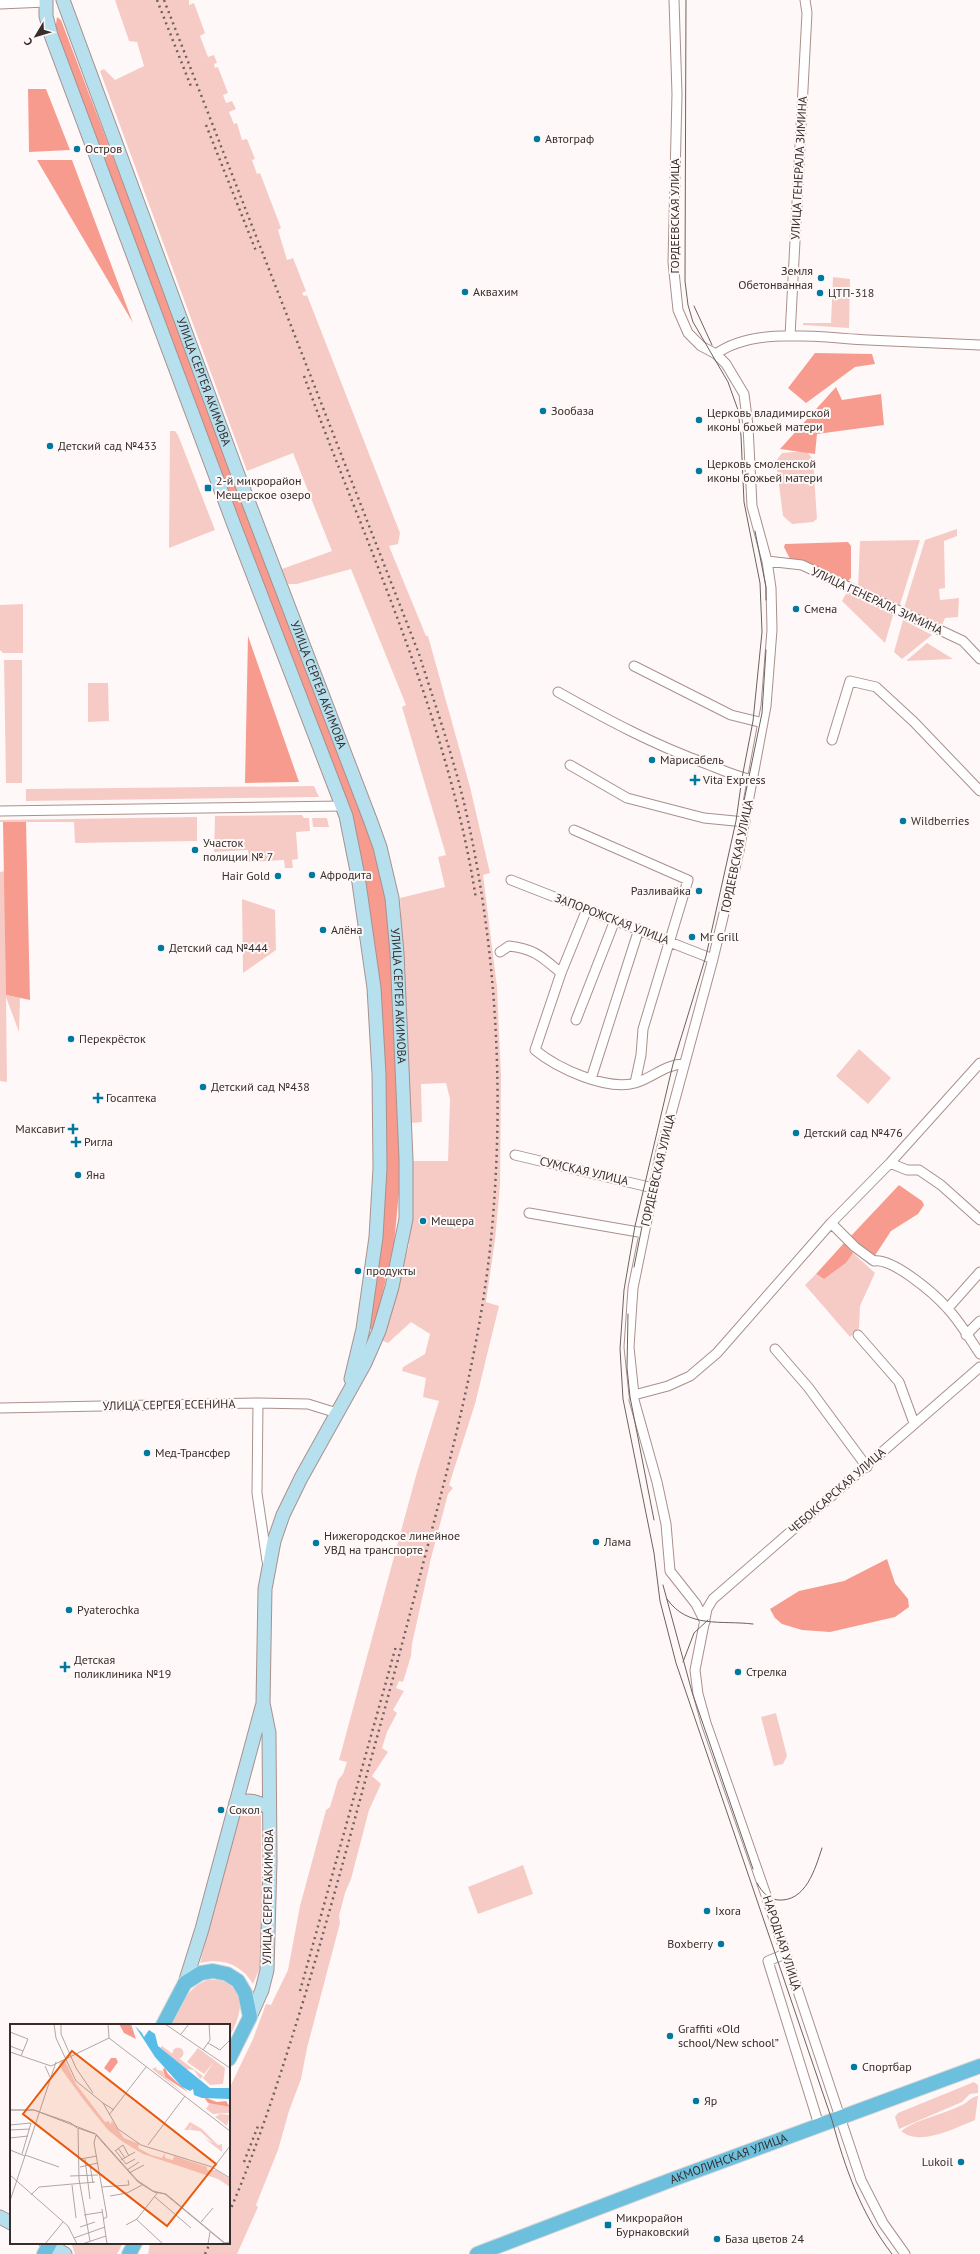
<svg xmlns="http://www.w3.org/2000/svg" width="980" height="2254" viewBox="0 0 980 2254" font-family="'PT Sans',sans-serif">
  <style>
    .green { fill: #f7cbc5 }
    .forest { fill: #f79b8e }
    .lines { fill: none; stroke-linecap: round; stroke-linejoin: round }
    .minor-casing { stroke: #aa908c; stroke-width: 11 }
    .tertiary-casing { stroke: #aa908c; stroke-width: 13 }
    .secondary-casing { stroke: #aa908c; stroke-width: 15 }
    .primary-casing { stroke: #d7d5d5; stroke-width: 16 }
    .minor { stroke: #fff; stroke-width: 9 }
    .tertiary { stroke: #fff; stroke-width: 11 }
    .secondary { stroke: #b6e0ee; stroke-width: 13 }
    .primary { stroke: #6cc0dd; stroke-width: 14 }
    .tram { stroke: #6c6361; stroke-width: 1 }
    .rail { stroke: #6c6361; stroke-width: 2.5; stroke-dasharray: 2 4; stroke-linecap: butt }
    .poi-dot { fill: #0079a1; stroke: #fef9f8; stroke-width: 1.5 }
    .labels { text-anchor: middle; stroke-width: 4; stroke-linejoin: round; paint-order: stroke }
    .poi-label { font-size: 12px; fill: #372d2b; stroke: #fef9f8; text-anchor: start }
    .street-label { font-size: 12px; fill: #372d2b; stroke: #fef9f8 }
    .inset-road { fill: none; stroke: #aea7a6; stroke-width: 1 }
    .view { fill: #e8590c; fill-opacity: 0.15; stroke: #e8590c; stroke-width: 2 }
    .inset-edge { fill: none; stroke: #372d2b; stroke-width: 2 }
  </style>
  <rect width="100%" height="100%" fill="#fef9f8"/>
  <path class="green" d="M 115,0 L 189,0 L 189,5 L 194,3 L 205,33 L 200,36 L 208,57 L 214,55 L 217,63 L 214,64 L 215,68 L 218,67 L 228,93 L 223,95 L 226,103 L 232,101 L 236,109 L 229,112 L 234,124 L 237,123 L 242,140 L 247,139 L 255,159 L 252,160 L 257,174 L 260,173 L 281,228 L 278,230 L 287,260 L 293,258 L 306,291 L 302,293 L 304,296 L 307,295 L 400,533 L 398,544 L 389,546 L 426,636 L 428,636 L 470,787 L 490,873 L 483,875 L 497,987 L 501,1076 L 500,1186 L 495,1240 L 486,1302 L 499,1306 L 475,1404 L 449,1485 L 453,1488 L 448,1494 L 431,1558 L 412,1644 L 411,1656 L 403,1682 L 399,1681 L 396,1688 L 404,1691 L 393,1710 L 397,1713 L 387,1732 L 382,1748 L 388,1752 L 372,1776 L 381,1784 L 369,1810 L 351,1879 L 345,1893 L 339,1916 L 340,1923 L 307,2048 L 301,2079 L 289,2111 L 278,2150 L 256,2205 L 258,2207 L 237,2254 L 148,2254 L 150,2243 L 229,2243 L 229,2089 L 253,2039 L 266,2004 L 271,2005 L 288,1970 L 300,1906 L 326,1810 L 330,1807 L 338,1780 L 343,1774 L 347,1762 L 339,1760 L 417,1472 L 439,1401 L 423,1397 L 426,1378 L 402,1371 L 403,1367 L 425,1354 L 430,1334 L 411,1322 L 388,1343 L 381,1340 L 409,1245 L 411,1161 L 448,1161 L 450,1099 L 446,1083 L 421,1084 L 422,1122 L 411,1123 L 400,898 L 445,887 L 438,857 L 446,855 L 402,707 L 406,705 L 351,569 L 297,584 L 288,584 L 282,569 L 332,551 L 293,453 L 247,471 L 100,71 L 104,69 L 115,80 L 144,66 L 137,42 L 129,41 Z
    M 833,277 L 850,279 L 849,328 L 803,325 L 803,323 L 831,323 Z
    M 170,431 L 175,431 L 178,435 L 215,530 L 169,548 Z
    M 806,451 L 813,459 L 817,519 L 813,522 L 792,524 L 783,516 L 776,461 L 782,453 Z
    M 957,529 L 957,536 L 944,541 L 945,588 L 939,589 L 940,600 L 959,598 L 958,617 L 945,618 L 941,628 L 903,611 L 925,540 Z
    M 920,540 L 899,608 L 858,589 L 860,541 Z
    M 847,592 L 893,615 L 885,643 L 842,601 Z
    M 23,604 L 23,653 L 3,653 L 0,650 L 0,605 Z
    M 903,620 L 932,635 L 902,659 L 894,652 Z
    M 927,643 L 953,659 L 906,661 Z
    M 4,660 L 22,660 L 22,783 L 6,783 Z
    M 88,683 L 108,683 L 109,721 L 88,722 Z
    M 314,786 L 319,797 L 26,801 L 26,789 Z
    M 302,815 L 304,818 L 309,818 L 310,831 L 296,832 L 298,859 L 292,860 L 293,868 L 285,868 L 284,860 L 249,862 L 248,850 L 214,852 L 215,816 Z
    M 197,817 L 197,841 L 75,843 L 74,822 L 0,822 L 0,820 Z
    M 312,818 L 327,818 L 329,827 L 313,827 Z
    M 5,871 L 6,995 L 20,998 L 19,1032 L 6,997 L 7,1082 L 0,1081 L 0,872 Z
    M 242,899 L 275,910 L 276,950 L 243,973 Z
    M 859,1049 L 891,1078 L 868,1104 L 836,1076 Z
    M 853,1253 L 875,1273 L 860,1306 L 859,1328 L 850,1337 L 805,1285 L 816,1274 L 824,1279 L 846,1263 Z
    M 776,1713 L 787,1756 L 783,1764 L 774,1766 L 761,1717 Z
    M 247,1808 L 257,1810 L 261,1815 L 262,1963 L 253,1984 C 241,1964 222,1958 200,1963 L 236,1822 L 239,1815 Z
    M 523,1865 L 533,1894 L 478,1914 L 468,1887 Z
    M 208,1980 C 217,1979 224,1980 231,1986 C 248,2000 237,2022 229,2038 L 229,2025 L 172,2025 C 181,2007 187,1986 208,1980 Z
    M 974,2082 L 978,2085 L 978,2093 L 970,2094 L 962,2102 L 899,2129 L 895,2117 L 898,2113 Z
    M 978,2096 L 975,2120 C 955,2128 920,2147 901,2131 C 919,2118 942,2115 962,2105 C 969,2102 970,2097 978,2096 Z
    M 71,2243 L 123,2243 L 117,2254 L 75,2254 Z"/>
  <path class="forest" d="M 57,17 L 61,20 L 376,849 L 386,892 L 393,948 L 402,1161 L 394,1244 L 374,1330 L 367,1328 L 382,1201 L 359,858 L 279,629 L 55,31 Z
    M 28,89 L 46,89 L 70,150 L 29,152 Z
    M 37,160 L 72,160 L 133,323 Z
    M 815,353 L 872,354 L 875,364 L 855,367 L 806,403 L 788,388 Z
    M 836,387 L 842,400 L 881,394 L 884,425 L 817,434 L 815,454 L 780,449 Z
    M 848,542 L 851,546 L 851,578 L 847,582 L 790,559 L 784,547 L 785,544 Z
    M 248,636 L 299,782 L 245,783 Z
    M 3,822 L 26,822 L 30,1000 L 6,995 Z
    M 899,1185 L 922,1201 L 924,1205 L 918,1214 L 891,1231 L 874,1257 L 850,1237 Z
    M 844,1243 L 853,1253 L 846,1263 L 824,1279 L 816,1274 Z
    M 887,1559 L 895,1583 L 908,1599 L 909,1607 L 895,1617 L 830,1632 L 802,1630 L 782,1624 L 775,1618 L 770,1609 L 799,1591 L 844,1581 Z"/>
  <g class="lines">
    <g class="minor-casing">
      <path id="minor" d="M 674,0 L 677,94 L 673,262 L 678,310 L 688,333 L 701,346 L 716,354 L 726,364 L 744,394 L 748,426 L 752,506 L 767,561 L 771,588 L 772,630 L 766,706 L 739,851 L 713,959 L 661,1151 L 633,1288 L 629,1347 L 634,1395 L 668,1386 L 690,1376 L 717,1353 L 831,1223 L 890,1163 L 980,1063
        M 790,336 L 807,13 L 805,0
        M 716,354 C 754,326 823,338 868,340 C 905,342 943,343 980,345
        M 767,561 L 802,565 L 963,641 L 980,659
        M 634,666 L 731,715 L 763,723
        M 558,692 C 606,719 654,745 707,764 C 722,770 737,777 753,780
        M 832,740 L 850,681 L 876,687 L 914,722 L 980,791
        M 570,765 L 627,798 L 704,818 L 745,822
        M 0,811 L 343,806
        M 574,830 L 688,880 L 643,1029 L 641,1055 L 635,1083
        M 511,880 L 713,959
        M 587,909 L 561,973 L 535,1050 C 557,1068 606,1091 635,1083 C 653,1078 665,1064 684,1064
        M 500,952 L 509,946 C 535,949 542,957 561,973
        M 576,1020 L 615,920
        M 591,1079 L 639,929
        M 515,1155 L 653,1188
        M 890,1163 L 907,1170 L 919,1170 L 941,1185 L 980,1220
        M 529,1213 L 644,1233
        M 831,1223 L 855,1247 L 874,1261 C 893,1258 935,1294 948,1309 C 960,1322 970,1339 980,1354
        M 948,1308 L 980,1272
        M 858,1335 L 899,1382 L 914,1423
        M 966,1335 L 980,1321
        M 775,1349 L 808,1387 L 867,1467
        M 634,1400 L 657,1482 L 666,1524 L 670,1571 L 696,1604 L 705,1622
        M 258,1403 L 257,1493 L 267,1561
        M 0,1408 L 258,1403 L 308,1404 L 337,1413
        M 785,1954 L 768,1961 L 819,2125
        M 905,2254 L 883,2223 L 861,2180 L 766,1895 L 706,1723 L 698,1694 L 695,1670 L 707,1609 L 713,1599 L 980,1367"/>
    </g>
    <g class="tertiary-casing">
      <path id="tertiary" d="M 0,3 L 46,1"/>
    </g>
    <g class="secondary-casing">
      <g id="secondary">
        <path d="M 46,0 L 46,16 L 51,35 L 234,525 L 346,816 L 358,876 L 374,988 L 379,1074 L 380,1168 L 376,1237 L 363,1329 L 351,1379"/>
        <path id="s1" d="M 63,0 L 237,472 L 371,822 L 380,847 L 392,898 L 397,953 L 406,1159 L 406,1219 L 392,1287 L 379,1331 L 365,1363 L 301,1478 L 283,1515 L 274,1541 L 265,1589 L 263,1703 L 269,1733 L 270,1861 L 267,1970 L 262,1990 L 250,2017"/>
        <path d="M 236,1803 C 250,1799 256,1801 269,1808"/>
        <path d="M 185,1983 L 202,1929 L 262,1707"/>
        <path d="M 0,2217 L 11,2223"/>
        <path d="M 46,2243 L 65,2254"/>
      </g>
    </g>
    <g class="primary-casing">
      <g id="primary">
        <path d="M 163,2025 L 185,1983 L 201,1973 L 213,1971 L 227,1974 L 238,1981 L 245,1993 L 250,2017 L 229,2059"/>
        <path d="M 44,2254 L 50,2243"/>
        <path d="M 129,2254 L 135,2243"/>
        <path id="s2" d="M 477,2254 L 671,2180 L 980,2066"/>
      </g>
    </g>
    <use href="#minor" class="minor"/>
    <use href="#tertiary" class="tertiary"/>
    <use href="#secondary" class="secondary"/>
    <use href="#primary" class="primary"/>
    <path class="tram" d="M 686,0 L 685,281 L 688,305 L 693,322 L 728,382 L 738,410 L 741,436 L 744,502 L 760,583 L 762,632 L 753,721 L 742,778 L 736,821 L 706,956 L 673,1064 L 635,1226 L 624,1290 L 620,1349 L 623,1399 L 654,1553 L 660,1601 L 676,1663 L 832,2120 C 845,2168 861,2214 892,2254
      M 694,306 L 712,345
      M 755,531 L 766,587 L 766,600
      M 743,806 L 762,713 L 766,650
      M 634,1267 L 650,1186
      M 628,1314 L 627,1368 L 630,1397 L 654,1520
      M 663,1585 L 692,1692 L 753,1869
      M 667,1599 C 688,1629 721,1620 753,1624
      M 683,1662 L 694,1633 L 708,1620
      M 757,1883 C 762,1892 768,1899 778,1900 C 806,1902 815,1869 822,1848"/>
    <path class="rail" d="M 157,0 L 192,89
      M 164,0 L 419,654 C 436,708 455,761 467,816 C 498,957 505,1106 490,1249 C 479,1348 454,1445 429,1541 C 410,1614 391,1687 371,1759 C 350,1837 329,1915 306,1992 C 283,2067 260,2141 229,2213
      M 206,125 L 256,251
      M 304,376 C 367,548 448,717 476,899
      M 300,1991 L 396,1646
      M 244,2162 L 258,2126
      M 205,2254 L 210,2243"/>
  </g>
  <g class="poi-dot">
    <circle cx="537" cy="139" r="4"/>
    <circle cx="77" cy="149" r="4"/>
    <circle cx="821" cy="278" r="4"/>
    <circle cx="465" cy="292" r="4"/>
    <circle cx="820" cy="293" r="4"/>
    <circle cx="543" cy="411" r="4"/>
    <circle cx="699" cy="420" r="4"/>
    <circle cx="50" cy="446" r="4"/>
    <circle cx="699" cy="471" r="4"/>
    <rect x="204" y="484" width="8" height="8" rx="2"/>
    <circle cx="796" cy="609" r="4"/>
    <circle cx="652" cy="760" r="4"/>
    <path d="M693 774h4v4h4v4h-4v4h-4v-4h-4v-4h4z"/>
    <circle cx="903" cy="821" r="4"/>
    <circle cx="195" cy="850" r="4"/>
    <circle cx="312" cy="875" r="4"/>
    <circle cx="278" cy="876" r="4"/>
    <circle cx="699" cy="891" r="4"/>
    <circle cx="323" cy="930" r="4"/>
    <circle cx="692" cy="937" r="4"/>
    <circle cx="161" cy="948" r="4"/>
    <circle cx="71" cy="1039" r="4"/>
    <circle cx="203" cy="1087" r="4"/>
    <path d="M96 1092h4v4h4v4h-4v4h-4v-4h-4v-4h4z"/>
    <path d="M71 1123h4v4h4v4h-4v4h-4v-4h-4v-4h4z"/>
    <circle cx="796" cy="1133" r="4"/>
    <path d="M74 1136h4v4h4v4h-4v4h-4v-4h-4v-4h4z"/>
    <circle cx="78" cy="1175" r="4"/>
    <circle cx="423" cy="1221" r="4"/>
    <circle cx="358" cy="1271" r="4"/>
    <circle cx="147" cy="1453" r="4"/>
    <circle cx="596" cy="1542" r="4"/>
    <circle cx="316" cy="1543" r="4"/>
    <circle cx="69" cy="1610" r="4"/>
    <path d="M63 1661h4v4h4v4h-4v4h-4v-4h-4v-4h4z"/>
    <circle cx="738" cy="1672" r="4"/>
    <circle cx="221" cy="1810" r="4"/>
    <circle cx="707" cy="1911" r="4"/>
    <circle cx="721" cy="1944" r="4"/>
    <circle cx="670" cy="2036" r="4"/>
    <circle cx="854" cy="2067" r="4"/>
    <circle cx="696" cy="2101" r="4"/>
    <circle cx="961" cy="2162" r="4"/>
    <rect x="604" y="2221" width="8" height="8" rx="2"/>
    <circle cx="717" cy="2239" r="4"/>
  </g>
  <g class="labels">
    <g class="poi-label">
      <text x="545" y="143">Автограф</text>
      <text x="85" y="153">Остров</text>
      <text x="813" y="275" text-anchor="end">Земля<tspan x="813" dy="14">Обетонванная</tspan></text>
      <text x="473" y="296">Аквахим</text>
      <text x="828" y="297">ЦТП-318</text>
      <text x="551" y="415">Зообаза</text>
      <text x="707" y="417">Церковь владимирской<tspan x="707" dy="14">иконы божьей матери</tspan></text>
      <text x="58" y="450">Детский сад №433</text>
      <text x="707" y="468">Церковь смоленской<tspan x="707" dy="14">иконы божьей матери</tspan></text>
      <text x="216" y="485">2-й микрорайон<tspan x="216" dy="14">Мещерское озеро</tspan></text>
      <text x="804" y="613">Смена</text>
      <text x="660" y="764">Марисабель</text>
      <text x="703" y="784">Vita Express</text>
      <text x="911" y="825">Wildberries</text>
      <text x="203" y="847">Участок<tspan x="203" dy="14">полиции № 7</tspan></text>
      <text x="320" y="879">Афродита</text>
      <text x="270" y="880" text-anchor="end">Hair Gold</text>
      <text x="691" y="895" text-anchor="end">Разливайка</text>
      <text x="331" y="934">Алёна</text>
      <text x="700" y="941">Mr Grill</text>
      <text x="169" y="952">Детский сад №444</text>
      <text x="79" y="1043">Перекрёсток</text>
      <text x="211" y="1091">Детский сад №438</text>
      <text x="106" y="1102">Госаптека</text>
      <text x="65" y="1133" text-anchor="end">Максавит</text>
      <text x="804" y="1137">Детский сад №476</text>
      <text x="84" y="1146">Ригла</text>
      <text x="86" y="1179">Яна</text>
      <text x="431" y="1225">Мещера</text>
      <text x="366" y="1275">продукты</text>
      <text x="155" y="1457">Мед-Трансфер</text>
      <text x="324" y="1540">Нижегородское линейное<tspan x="324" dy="14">УВД на транспорте</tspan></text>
      <text x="604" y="1546">Лама</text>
      <text x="77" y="1614">Pyaterochka</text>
      <text x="74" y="1664">Детская<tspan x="74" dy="14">поликлиника №19</tspan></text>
      <text x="746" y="1676">Стрелка</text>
      <text x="229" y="1814">Сокол</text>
      <text x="715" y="1915">Ixora</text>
      <text x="713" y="1948" text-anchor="end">Boxberry</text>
      <text x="678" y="2033">Graffiti «Old<tspan x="678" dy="14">school/New school”</tspan></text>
      <text x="862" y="2071">Спортбар</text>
      <text x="704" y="2105">Яр</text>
      <text x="953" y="2166" text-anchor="end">Lukoil</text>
      <text x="616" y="2222">Микрорайон<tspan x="616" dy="14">Бурнаковский</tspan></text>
      <text x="725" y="2243">База цветов 24</text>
    </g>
    <g class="street-label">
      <text transform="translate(799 168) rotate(-87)" y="4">УЛИЦА ГЕНЕРАЛА ЗИМИНА</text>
      <text transform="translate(675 216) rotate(-90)" y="4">ГОРДЕЕВСКАЯ УЛИЦА</text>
      <text dy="4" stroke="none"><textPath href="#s1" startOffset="407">УЛИЦА СЕРГЕЯ АКИМОВА</textPath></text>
      <text transform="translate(877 601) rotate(25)" y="4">УЛИЦА ГЕНЕРАЛА ЗИМИНА</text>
      <text dy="4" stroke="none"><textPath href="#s1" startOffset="731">УЛИЦА СЕРГЕЯ АКИМОВА</textPath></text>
      <text transform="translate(737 856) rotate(-78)" y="4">ГОРДЕЕВСКАЯ УЛИЦА</text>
      <text transform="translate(612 919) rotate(21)" y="4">ЗАПОРОЖСКАЯ УЛИЦА</text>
      <text dy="4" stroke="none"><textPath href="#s1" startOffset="1055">УЛИЦА СЕРГЕЯ АКИМОВА</textPath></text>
      <text transform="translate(658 1170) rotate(-77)" y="4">ГОРДЕЕВСКАЯ УЛИЦА</text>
      <text transform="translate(584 1171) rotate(13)" y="4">СУМСКАЯ УЛИЦА</text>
      <text transform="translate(169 1405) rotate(-1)" y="4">УЛИЦА СЕРГЕЯ ЕСЕНИНА</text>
      <text transform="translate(837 1491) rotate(-41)" y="4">ЧЕБОКСАРСКАЯ УЛИЦА</text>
      <text transform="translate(268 1897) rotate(-89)" y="4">УЛИЦА СЕРГЕЯ АКИМОВА</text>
      <text transform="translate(782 1943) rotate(72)" y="4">НАРОДНАЯ УЛИЦА</text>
      <text dy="4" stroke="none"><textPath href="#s2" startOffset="269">АКМОЛИНСКАЯ УЛИЦА</textPath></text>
    </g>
  </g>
  <g transform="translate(10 2024)">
    <rect width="220" height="220" fill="#fef9f8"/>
    <path d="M 152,22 L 193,52 L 190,55 L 184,46 L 176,45 L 157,30 L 150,24 ZM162.5 29a5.5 5.5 0 1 1 11 0a5.5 5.5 0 1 1-11 0ZM 188,24 L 215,44 L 213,60 L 200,61 L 193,54 L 203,39 L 194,50 L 177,38 ZM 51,36 L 55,37 L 66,60 L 95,98 L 99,97 L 100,101 L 102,97 L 114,114 L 129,120 L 128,124 L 141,131 L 152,134 L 155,129 L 155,134 L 163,136 L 164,132 L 197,143 L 197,146 L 206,146 L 220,155 L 220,163 L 208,155 L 133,130 L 113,118 L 98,106 L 73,75 L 52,46 L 49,40 ZM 146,43 L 147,46 L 153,47 L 155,53 L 177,72 L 142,45 ZM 200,79 L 220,83 L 220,89 L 203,90 L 196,85 ZM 210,90 L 220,91 L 217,102 L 205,93 ZM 180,98 L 192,105 L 208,121 L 212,120 L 212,128 L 194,114 L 203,119 L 190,107 L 180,106 L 182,101 L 179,106 L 174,106 Z" fill="#f7cbc5"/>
    <path d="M 109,0 L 121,0 L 126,15 L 114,9 ZM 101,34 L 106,34 L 108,38 L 100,49 L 94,44 ZM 155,44 L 158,50 L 179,69 L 155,53 L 153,45 ZM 194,73 L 207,78 L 216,77 L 220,83 L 198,79 Z" fill="#f79b8e"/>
    <path d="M 125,2 L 132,9 L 134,13 L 139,6 L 145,10 L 148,22 L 200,64 L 220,64 L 220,75 L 192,74 L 184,71 L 183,65 L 180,67 L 172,63 L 145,33 Z" fill="#58bce9"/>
    <path class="inset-road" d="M 44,0 L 46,14 L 66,57 L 93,79 L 108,105 L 131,121 L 202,143 L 220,154M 51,0 L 51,10 L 66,44 L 83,69M 98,0 L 99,14M 155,0 L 220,44M 0,8 L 18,15 L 11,32M 171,10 L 179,0M 99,14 L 220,107M 198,19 L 210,26 L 220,16M 0,22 L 13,27M 193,26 L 200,16 L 199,0M 0,28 L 41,42 L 99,14M 35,42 L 40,53M 93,79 L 104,86M 0,86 L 24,86 L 61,99 L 67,104M 0,86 L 24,86 L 86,110 L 127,156 L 143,167 L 155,170 L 214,219 L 220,218M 99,91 L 136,43M 0,101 L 21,99 L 12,130M 68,104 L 69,155 L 80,217M 68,104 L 85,110M 0,106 L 20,105M 0,114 L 18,112M 138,121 L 175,72M 108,124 L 115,134M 0,126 L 15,132M 105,126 L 116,140 L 125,135M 105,127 L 113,121 L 119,132M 15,131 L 49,143M 70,135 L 87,132M 75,135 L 80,175M 111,136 L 125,128M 80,141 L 83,159M 70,143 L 88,139M 204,143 L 220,122M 117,146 L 129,138M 119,149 L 134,141M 0,151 L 58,202 L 67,220M 60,152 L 88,151M 62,161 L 66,194M 92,163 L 119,161 L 118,156M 21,171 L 29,163 L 85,158M 100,172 L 117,169 L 132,161M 145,173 L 181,204M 0,177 L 46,38M 92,185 L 97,220M 74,191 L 93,188M 93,195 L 97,193 L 84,119 L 86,111 L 128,158 L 144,168 L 156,170 L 216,220M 126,195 L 153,220M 191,198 L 203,184M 116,201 L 127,195 L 148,168M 70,203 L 85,198M 64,214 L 95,203M 35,220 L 53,198M 72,220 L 96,212M 198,220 L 200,208"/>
    <path class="view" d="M 62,27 L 206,140 L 157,202 L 13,90 Z"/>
    <rect width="220" height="220" class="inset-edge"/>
  </g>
  <g transform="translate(36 36) rotate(232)" stroke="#fef9f8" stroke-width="3" paint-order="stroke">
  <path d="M0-3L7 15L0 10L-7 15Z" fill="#372d2b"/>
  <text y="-6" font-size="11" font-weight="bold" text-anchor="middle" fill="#372d2b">С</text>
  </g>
</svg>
